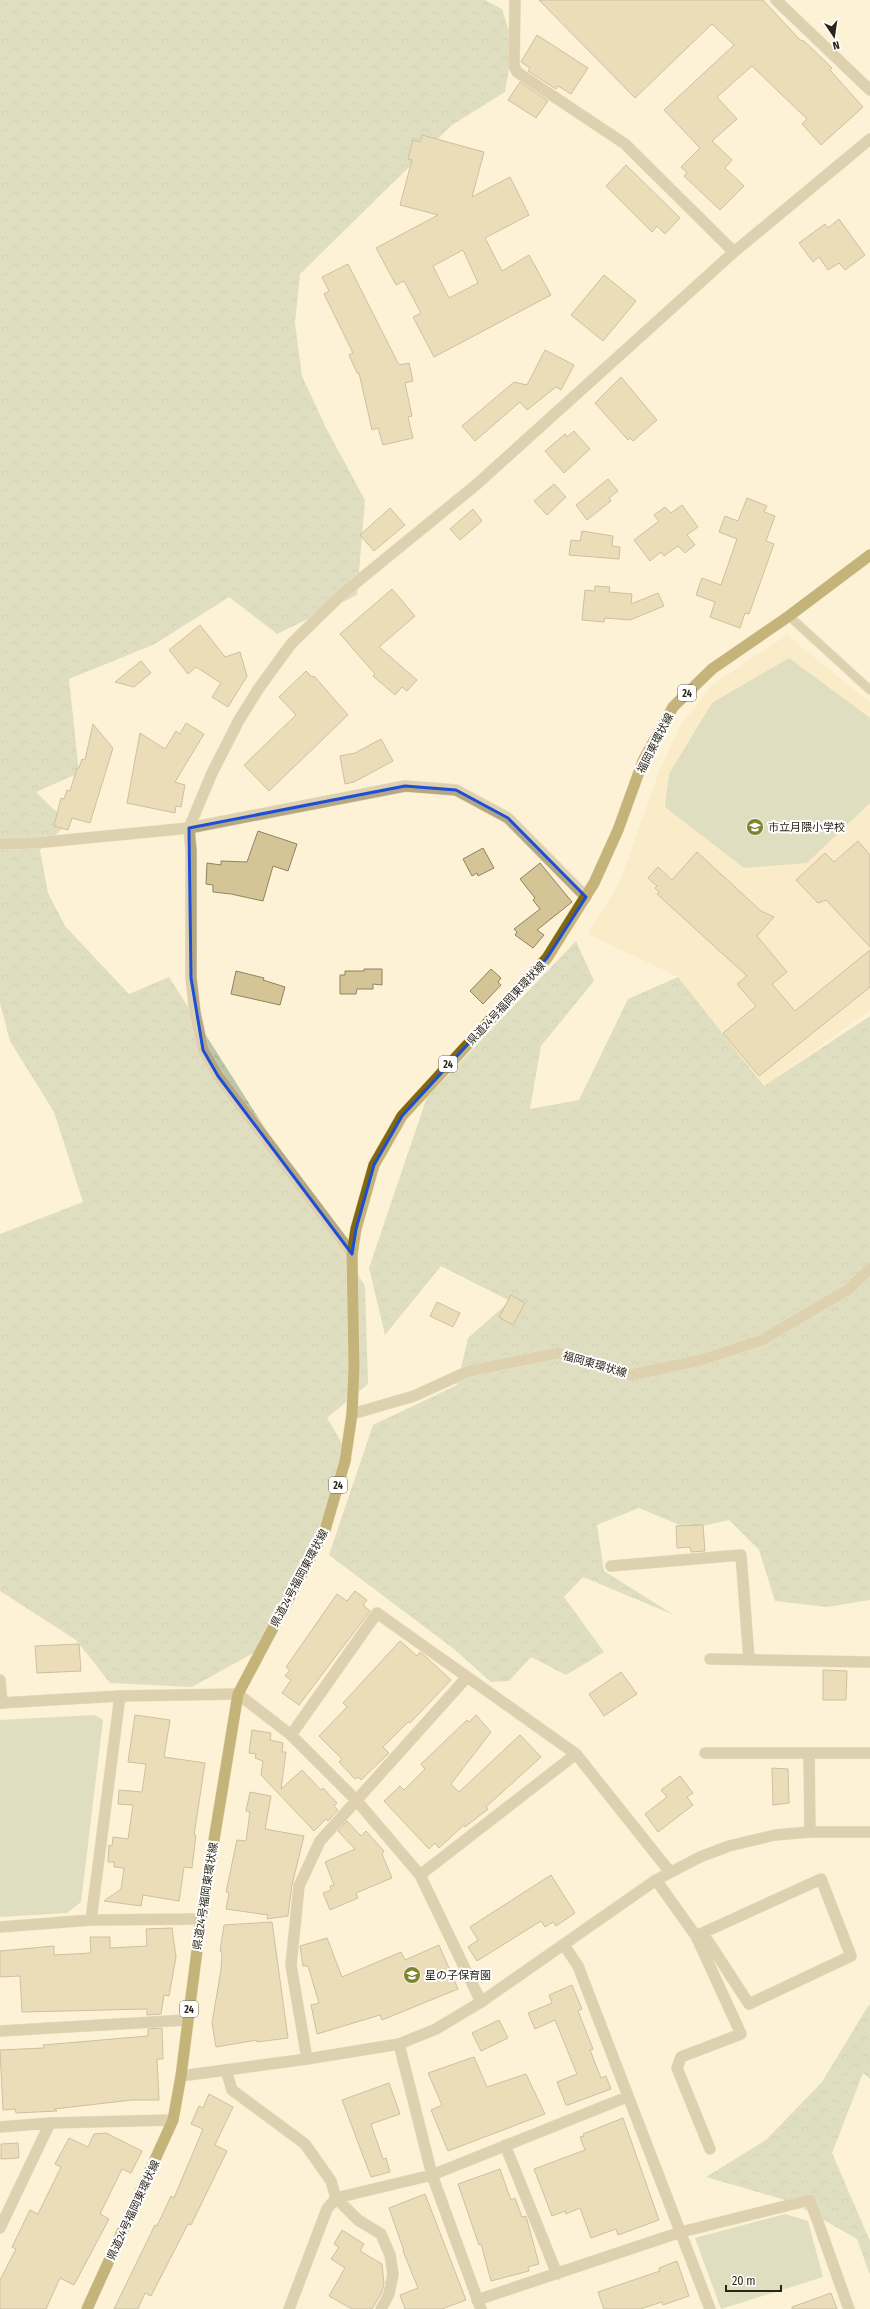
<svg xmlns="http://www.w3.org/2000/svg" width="870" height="2309" viewBox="0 0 870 2309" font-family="'Fira Sans Condensed','Noto Sans JP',sans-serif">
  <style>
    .built { fill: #f5e4b9 }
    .forest { fill: url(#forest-crowns) }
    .park { fill: #bac5a9 }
    .building { fill: #d5c496; stroke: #8f8362; fill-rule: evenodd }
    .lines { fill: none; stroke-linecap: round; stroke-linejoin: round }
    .service-casing { stroke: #d7cdb3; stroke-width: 10 }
    .minor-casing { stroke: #d7cdb3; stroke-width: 12 }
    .tertiary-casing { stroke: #d7cdb3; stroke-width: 12 }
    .primary-casing { stroke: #d7cdb3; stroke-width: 12 }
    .service { stroke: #b5a881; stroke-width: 8 }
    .minor { stroke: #b5a881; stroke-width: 11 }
    .tertiary { stroke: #b5a881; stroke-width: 11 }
    .primary { stroke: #82680a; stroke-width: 11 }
    .marked { fill: none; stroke: #1d4ed8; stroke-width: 3; stroke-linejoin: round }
    .labels { text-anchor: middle; stroke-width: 4; stroke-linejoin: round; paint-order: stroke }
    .shield { fill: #fff; stroke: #6b675d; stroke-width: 1 }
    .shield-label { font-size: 10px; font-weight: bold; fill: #2b2618 }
    .street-label { font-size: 11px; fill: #2b2618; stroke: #fff }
    .poi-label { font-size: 11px; fill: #2b2618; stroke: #fff; text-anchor: start }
  </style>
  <defs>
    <pattern id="forest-crowns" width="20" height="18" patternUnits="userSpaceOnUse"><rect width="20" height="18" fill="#bac5a9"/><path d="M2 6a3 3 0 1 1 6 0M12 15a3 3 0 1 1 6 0" fill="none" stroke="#a0a991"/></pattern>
  </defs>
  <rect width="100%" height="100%" fill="#fdf2d5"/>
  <path class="built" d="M 787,635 L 870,703 L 870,1010 L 764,1087 L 678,977 L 588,934 L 620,881 L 659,772 L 680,726 L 712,685 Z"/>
  <path class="forest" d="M 0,0 L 485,0 L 502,9 L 513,45 L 505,92 L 452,125 L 300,274 L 295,323 L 302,376 L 326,428 L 365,500 L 357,595 L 277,634 L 229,597 L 155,644 L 69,679 L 79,773 L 36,792 L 68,823 L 40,850 L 48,893 L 65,926 L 129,994 L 169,977 L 365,1286 L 368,1384 L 327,1418 L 352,1460 L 266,1646 L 192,1687 L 110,1683 L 76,1640 L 0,1591 L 0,1234 L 83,1202 L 54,1112 L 10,1041 L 0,1003 Z
    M 576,941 L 594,981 L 541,1046 L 530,1109 L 579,1100 L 628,999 L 678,977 L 764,1086 L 870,1016 L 870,1600 L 827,1607 L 775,1601 L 759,1550 L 729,1520 L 689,1529 L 639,1508 L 597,1525 L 604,1571 L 674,1615 L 583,1577 L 564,1597 L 604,1652 L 566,1675 L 531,1657 L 509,1681 L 491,1682 L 454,1649 L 329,1555 L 373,1425 L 457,1385 L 468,1338 L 510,1301 L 441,1266 L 385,1335 L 369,1268 L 427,1097 Z
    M 870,2005 L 870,2079 L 863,2073 L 832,2153 L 870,2241 L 870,2275 L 857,2239 L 792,2202 L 706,2177 L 766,2140 L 822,2082 L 868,2006 Z"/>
  <path class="park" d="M 789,658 L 870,718 L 870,803 L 807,863 L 744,868 L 665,807 L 669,774 L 712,703 Z
    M 95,1715 L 103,1720 L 81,1902 L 67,1913 L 0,1917 L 0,1720 Z
    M 785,2214 L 808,2221 L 823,2277 L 721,2309 L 695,2238 Z"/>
  <path class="building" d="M 539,0 L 763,0 L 800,40 L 804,41 L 832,68 L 830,70 L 863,107 L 821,145 L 802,124 L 807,119 L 752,66 L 717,97 L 737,119 L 712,141 L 732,160 L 725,168 L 744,186 L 720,210 L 684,176 L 687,173 L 681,167 L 700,148 L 664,110 L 734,45 L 712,24 L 635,98 Z
    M 537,35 L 588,68 L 571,94 L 558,86 L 556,89 L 528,71 L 530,68 L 521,62 Z
    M 520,82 L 548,101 L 536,118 L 508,100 Z
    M 422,135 L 484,152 L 472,197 L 510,177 L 529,215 L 485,238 L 502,271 L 529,255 L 551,295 L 434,357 L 413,317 L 421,313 L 404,281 L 396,285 L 376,248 L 438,215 L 400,205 L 412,160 L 408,159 L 413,140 L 420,142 ZM 463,250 L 478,283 L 449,298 L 433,266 Z
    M 626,165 L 680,218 L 665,234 L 657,226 L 652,232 L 606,186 Z
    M 839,219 L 865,255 L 845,270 L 839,263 L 828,270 L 819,257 L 813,262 L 799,243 L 825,224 L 828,228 Z
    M 348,264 L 399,365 L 409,363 L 413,381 L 405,383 L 412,416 L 408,417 L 413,438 L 383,445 L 378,428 L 372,430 L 359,373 L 357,373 L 349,355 L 353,353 L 324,294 L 329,291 L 322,277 Z
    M 604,275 L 636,301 L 603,341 L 571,315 Z
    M 545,350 L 574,365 L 561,390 L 556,387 L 527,410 L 520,402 L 475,441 L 462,426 L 514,382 L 527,385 Z
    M 621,377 L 657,420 L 633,441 L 630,438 L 628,440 L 595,403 Z
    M 574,431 L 590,449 L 564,473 L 545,451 L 565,434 L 567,437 Z
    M 608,479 L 618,491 L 609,498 L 611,501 L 587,520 L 576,505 Z
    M 554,484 L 566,497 L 547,515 L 534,501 Z
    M 747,498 L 767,506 L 764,512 L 775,516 L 766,541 L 774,544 L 749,614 L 745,613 L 740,628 L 710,617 L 715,602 L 696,595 L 702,578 L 721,585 L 737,539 L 719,532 L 725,516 L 738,521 Z
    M 682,505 L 698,527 L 687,535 L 695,545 L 685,553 L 678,546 L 664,556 L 661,552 L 650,561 L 634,540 L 659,521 L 654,515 L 665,507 L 671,513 Z
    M 390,508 L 405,525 L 374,551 L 360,535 Z
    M 473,509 L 482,521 L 460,540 L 450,529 Z
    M 582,531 L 613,536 L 612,546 L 620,547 L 619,559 L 569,555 L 571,540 L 580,541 Z
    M 595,586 L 610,587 L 609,592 L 632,594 L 631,604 L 658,593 L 664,606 L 630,620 L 605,618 L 604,622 L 582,620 L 585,590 L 595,591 Z
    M 392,589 L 415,616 L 379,647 L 417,680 L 407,691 L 402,687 L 395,695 L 373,676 L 375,674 L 340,634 Z
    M 200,625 L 225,657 L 240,652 L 247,676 L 228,707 L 212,697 L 221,683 L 196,667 L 188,674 L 169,650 Z
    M 141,661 L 151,673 L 134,687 L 115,682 Z
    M 306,671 L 312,677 L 314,676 L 348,715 L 269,791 L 244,765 L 296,715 L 279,697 Z
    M 186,723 L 204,734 L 175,782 L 185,785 L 181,807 L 176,806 L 175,813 L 127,803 L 140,733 L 165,749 L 176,731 L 180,734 Z
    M 93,724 L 113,748 L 90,823 L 72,818 L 68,830 L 54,826 L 61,798 L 64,799 L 67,790 L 70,791 L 77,768 L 79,768 L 82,759 L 85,760 Z
    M 381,739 L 393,761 L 354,782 L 345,784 L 340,756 L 355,753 Z
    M 258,831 L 297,844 L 288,871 L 273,866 L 263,901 L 231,894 L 213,892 L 213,885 L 206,884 L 207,863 L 221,865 L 221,861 L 247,862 Z
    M 858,841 L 870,855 L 870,947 L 826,900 L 818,903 L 796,880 L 825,853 L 834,862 Z
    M 483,848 L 494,868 L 478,876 L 477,873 L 472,876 L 463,859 Z
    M 697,852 L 761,911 L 774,917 L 757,936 L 787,972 L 772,984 L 795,1011 L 870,950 L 870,987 L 759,1076 L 723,1033 L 756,1006 L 737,984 L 747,976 L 657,894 L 659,892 L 655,888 L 657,886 L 648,878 L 658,867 L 672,880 Z
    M 540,863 L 572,902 L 537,930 L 544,935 L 533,948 L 515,935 L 517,932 L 514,929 L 540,909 L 533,900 L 535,898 L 520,879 Z
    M 364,969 L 382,969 L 382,985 L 373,984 L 373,989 L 357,989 L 356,994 L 340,994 L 340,975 L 345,975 L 345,971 L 364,971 Z
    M 491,969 L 501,978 L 498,982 L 501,985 L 483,1004 L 470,991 Z
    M 236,971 L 264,978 L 263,980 L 285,987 L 280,1005 L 231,994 Z
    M 511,1295 L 525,1303 L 513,1325 L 499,1317 Z
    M 437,1302 L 460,1313 L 453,1327 L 430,1316 Z
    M 703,1525 L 705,1551 L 691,1552 L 690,1547 L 677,1548 L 676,1526 Z
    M 355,1591 L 367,1600 L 363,1605 L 370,1611 L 299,1705 L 282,1693 L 291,1680 L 285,1676 L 290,1670 L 286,1667 L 337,1594 L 347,1601 Z
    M 400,1641 L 417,1656 L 420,1652 L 425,1656 L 451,1680 L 410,1723 L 408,1722 L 383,1747 L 389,1753 L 361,1780 L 358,1777 L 355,1779 L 339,1762 L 342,1759 L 319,1736 L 347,1707 L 343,1703 Z
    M 79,1644 L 81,1671 L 37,1673 L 35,1646 Z
    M 823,1670 L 847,1671 L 846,1700 L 823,1700 Z
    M 621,1672 L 637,1694 L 604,1716 L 589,1694 Z
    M 135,1715 L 170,1720 L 164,1757 L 205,1763 L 194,1835 L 196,1835 L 192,1868 L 184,1867 L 179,1901 L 143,1895 L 141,1906 L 104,1901 L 121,1889 L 124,1868 L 114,1867 L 114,1862 L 108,1862 L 109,1845 L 112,1846 L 113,1837 L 128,1839 L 133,1805 L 118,1804 L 119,1790 L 142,1792 L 146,1764 L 128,1762 Z
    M 476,1715 L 491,1732 L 451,1784 L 459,1792 L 520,1735 L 541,1757 L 486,1807 L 488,1809 L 465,1827 L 464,1825 L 439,1848 L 435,1843 L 429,1849 L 384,1801 L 400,1786 L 404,1790 L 425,1769 L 421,1764 L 467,1720 L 469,1722 Z
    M 252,1730 L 271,1733 L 270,1740 L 283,1743 L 282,1752 L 286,1752 L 281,1789 L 302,1770 L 321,1790 L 323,1788 L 337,1803 L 334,1806 L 338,1810 L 328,1821 L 326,1819 L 314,1831 L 261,1775 L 263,1761 L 255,1758 L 256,1754 L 249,1753 Z
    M 772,1768 L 788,1769 L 789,1803 L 773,1805 Z
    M 680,1776 L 693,1793 L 687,1797 L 693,1805 L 658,1832 L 645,1814 L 667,1797 L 661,1790 Z
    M 250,1792 L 271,1796 L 265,1829 L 304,1836 L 292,1885 L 288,1916 L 267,1919 L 268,1915 L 226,1909 L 229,1893 L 226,1892 L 237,1840 L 246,1841 L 250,1812 L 246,1811 Z
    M 347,1821 L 361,1836 L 366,1831 L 384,1851 L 382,1854 L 392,1878 L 356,1893 L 358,1898 L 330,1910 L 323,1893 L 331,1890 L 330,1886 L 334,1885 L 325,1862 L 355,1849 L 338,1831 Z
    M 551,1875 L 575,1913 L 556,1926 L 553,1922 L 545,1927 L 541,1921 L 477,1961 L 468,1947 L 478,1940 L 470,1927 Z
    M 272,1922 L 288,2038 L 257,2042 L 257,2040 L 216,2047 L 212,2023 L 221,1970 L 222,1952 L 220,1951 L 224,1925 Z
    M 172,1928 L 176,1957 L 169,1996 L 164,1995 L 161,2014 L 147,2015 L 147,2009 L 22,2012 L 20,1976 L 0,1977 L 0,1951 L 54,1946 L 54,1955 L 91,1953 L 90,1937 L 110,1937 L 110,1948 L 147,1946 L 146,1929 Z
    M 327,1938 L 342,1977 L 401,1952 L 405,1960 L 439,1945 L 458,1989 L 382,2020 L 380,2015 L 317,2034 L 311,2005 L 319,2003 L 308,1966 L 303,1966 L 300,1946 Z
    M 572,1985 L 582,2009 L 578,2011 L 593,2049 L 590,2050 L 601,2078 L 606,2076 L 611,2089 L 568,2105 L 566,2105 L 557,2082 L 577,2074 L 555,2020 L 535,2029 L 528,2013 L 552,2003 L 549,1995 Z
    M 499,2020 L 508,2038 L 481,2051 L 472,2033 Z
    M 162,2028 L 163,2059 L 157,2059 L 159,2100 L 132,2100 L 54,2109 L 57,2111 L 16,2113 L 15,2109 L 3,2110 L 0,2050 L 44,2048 L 43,2045 L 148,2036 L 148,2029 Z
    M 474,2057 L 487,2087 L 526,2074 L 545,2114 L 448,2151 L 431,2110 L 442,2105 L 428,2073 Z
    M 389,2083 L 400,2114 L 371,2124 L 383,2159 L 386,2158 L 390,2172 L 371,2177 L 342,2100 Z
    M 209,2094 L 233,2107 L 215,2145 L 227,2151 L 191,2225 L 188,2224 L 151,2296 L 145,2293 L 138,2309 L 114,2309 L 155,2225 L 157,2226 L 171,2196 L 174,2198 L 203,2129 L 191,2124 L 199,2106 L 203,2108 Z
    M 623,2118 L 659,2220 L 618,2235 L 616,2229 L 591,2238 L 580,2208 L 566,2214 L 565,2211 L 552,2216 L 534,2169 L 585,2150 L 580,2137 L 584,2136 L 583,2134 Z
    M 106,2133 L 142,2151 L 131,2173 L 122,2169 L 100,2214 L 109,2219 L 74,2285 L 60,2278 L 46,2309 L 0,2309 L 0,2280 L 16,2249 L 12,2247 L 30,2210 L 38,2214 L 61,2167 L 55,2164 L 69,2138 L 88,2147 L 94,2134 Z
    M 18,2143 L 19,2158 L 1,2159 L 1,2144 Z
    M 500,2169 L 511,2200 L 515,2198 L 522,2217 L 526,2216 L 539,2264 L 528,2267 L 529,2271 L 491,2281 L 481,2244 L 479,2245 L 458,2184 Z
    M 425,2194 L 466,2300 L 442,2309 L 405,2309 L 400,2295 L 418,2288 L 403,2251 L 404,2251 L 389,2208 Z
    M 342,2230 L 364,2244 L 360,2251 L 382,2264 L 384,2283 L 382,2292 L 372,2309 L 352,2309 L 329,2296 L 345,2268 L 331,2259 L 339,2247 L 334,2244 Z
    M 677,2261 L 689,2296 L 663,2305 L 662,2302 L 640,2309 L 604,2309 L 598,2292 L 660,2271 L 659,2268 Z
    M 831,2293 L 837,2309 L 792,2309 L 792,2307 Z"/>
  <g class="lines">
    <g class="service-casing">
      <path id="service" d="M 789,616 L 870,690"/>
    </g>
    <g class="minor-casing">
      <path id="minor" d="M 515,0 L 514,66 L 517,72 L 625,144 L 734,252
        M 776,0 L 870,90
        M 0,844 L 35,843 L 189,828 L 405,786 L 456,790 L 508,818 L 586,897
        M 352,1414 L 414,1396 L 469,1371 L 558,1353 L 631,1375 L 701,1360 L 762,1340 L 849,1289 L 870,1268
        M 611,1566 L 741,1555 L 749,1659
        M 710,1659 L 870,1662
        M 0,1680 L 2,1703
        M 238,1694 L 291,1735 L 357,1801 L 420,1875 L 481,2002
        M 291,1735 L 377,1613 L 576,1754 L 670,1872
        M 705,1753 L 870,1753
        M 809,1753 L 810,1832
        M 420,1875 L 576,1754
        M 656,1880 L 696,1936 L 708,1941 L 749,2004 L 851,1956 L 821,1879 L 696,1936 L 741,2034 L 681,2057 L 677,2068 L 710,2149
        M 91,1920 L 120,1696
        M 0,1927 L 91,1920 L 201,1919
        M 564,1945 L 578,1966 L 710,2309
        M 0,2031 L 187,2020
        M 399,2044 L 432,2175 L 481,2309
        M 307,2059 L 291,1965 L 299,1886 L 320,1841 L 467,1677
        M 226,2070 L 232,2090 L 305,2144 L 331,2181 L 336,2198 L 358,2220 L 381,2234 L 390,2255 L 393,2274 L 389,2294 L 381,2309
        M 0,2127 L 50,2123 L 173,2120
        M 505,2145 L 557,2274
        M 0,2228 L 50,2123
        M 477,2300 L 681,2232 L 810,2200 L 849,2309
        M 289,2309 L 327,2209 L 336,2198 L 432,2175 L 627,2097"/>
    </g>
    <g class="tertiary-casing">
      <path id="tertiary" d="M 352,1254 L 218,1076 L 203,1050 L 195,1013 L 191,978 L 191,851 L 189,828 L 212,773 L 239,720 L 259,688 L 291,644 L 341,595 L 477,484 L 734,252 L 870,139
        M 0,1703 L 120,1696 L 238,1694
        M 181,2076 L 307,2059 L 399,2044 L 436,2029 L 481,2002 L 656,1880 L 700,1857 L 729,1846 L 775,1835 L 810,1832 L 870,1832"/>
    </g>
    <g class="primary-casing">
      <path id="primary" d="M 87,2309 L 173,2120 L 181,2076 L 201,1919 L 238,1694 L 325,1530 L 345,1461 L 352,1414 L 354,1367 L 352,1254 L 356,1229 L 374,1165 L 402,1116 L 547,958 L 594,883 L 618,830 L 643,761 L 673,707 L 712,669 L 789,616 L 870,555"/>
    </g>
    <use href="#service" class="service"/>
    <use href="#minor" class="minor"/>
    <use href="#tertiary" class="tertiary"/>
    <use href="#primary" class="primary"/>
  </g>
  <path d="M0 0H870V2309H0ZM 405,786 L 456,790 L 508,818 L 586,897 L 547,958 L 402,1116 L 374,1165 L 356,1229 L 352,1254 L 218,1076 L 203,1050 L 191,978 L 189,828 Z" fill="#fdf2d5" fill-opacity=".55" fill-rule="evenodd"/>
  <path class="marked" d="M 405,786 L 456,790 L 508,818 L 586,897 L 547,958 L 402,1116 L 374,1165 L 356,1229 L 352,1254 L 218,1076 L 203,1050 L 191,978 L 189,828 Z"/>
  <defs>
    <g id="school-disc" transform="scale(0.9)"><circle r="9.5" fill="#7d842f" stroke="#fff"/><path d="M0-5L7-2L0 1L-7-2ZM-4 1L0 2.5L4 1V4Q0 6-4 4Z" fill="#fff"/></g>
  </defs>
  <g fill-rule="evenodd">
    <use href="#school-disc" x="755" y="827"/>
    <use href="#school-disc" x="412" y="1975"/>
  </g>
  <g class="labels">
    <g class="shield">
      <rect x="678" y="685" width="18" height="16" rx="3"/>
      <rect x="439" y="1056" width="18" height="16" rx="3"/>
      <rect x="329" y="1477" width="18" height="16" rx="3"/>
      <rect x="180" y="2001" width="18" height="16" rx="3"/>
    </g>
    <g class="shield-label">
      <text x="687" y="697">24</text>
      <text x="448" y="1068">24</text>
      <text x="338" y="1489">24</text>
      <text x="189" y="2013">24</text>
    </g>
    <g class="street-label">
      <text transform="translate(655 743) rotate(-63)" y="4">福岡東環状線</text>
      <text transform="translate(506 1003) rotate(-47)" y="4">県道24号福岡東環状線</text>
      <text transform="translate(595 1364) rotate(16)" y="4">福岡東環状線</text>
      <text transform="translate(299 1578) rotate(-62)" y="4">県道24号福岡東環状線</text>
      <text transform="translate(205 1896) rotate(-81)" y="4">県道24号福岡東環状線</text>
      <text transform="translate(133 2210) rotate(-65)" y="4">県道24号福岡東環状線</text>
    </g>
    <g class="poi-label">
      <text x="768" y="831">市立月隈小学校</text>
      <text x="425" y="1979">星の子保育園</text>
    </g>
  </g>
  <g transform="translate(834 36) rotate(167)" stroke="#ffffff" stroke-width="3" paint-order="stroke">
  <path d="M0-3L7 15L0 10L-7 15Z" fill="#2b2618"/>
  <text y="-6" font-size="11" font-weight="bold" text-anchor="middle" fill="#2b2618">N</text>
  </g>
  <path d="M726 2285v6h55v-6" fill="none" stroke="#2b2618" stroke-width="2"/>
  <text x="732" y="2285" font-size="12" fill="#2b2618" stroke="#ffffff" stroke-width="3" paint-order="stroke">20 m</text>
</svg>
